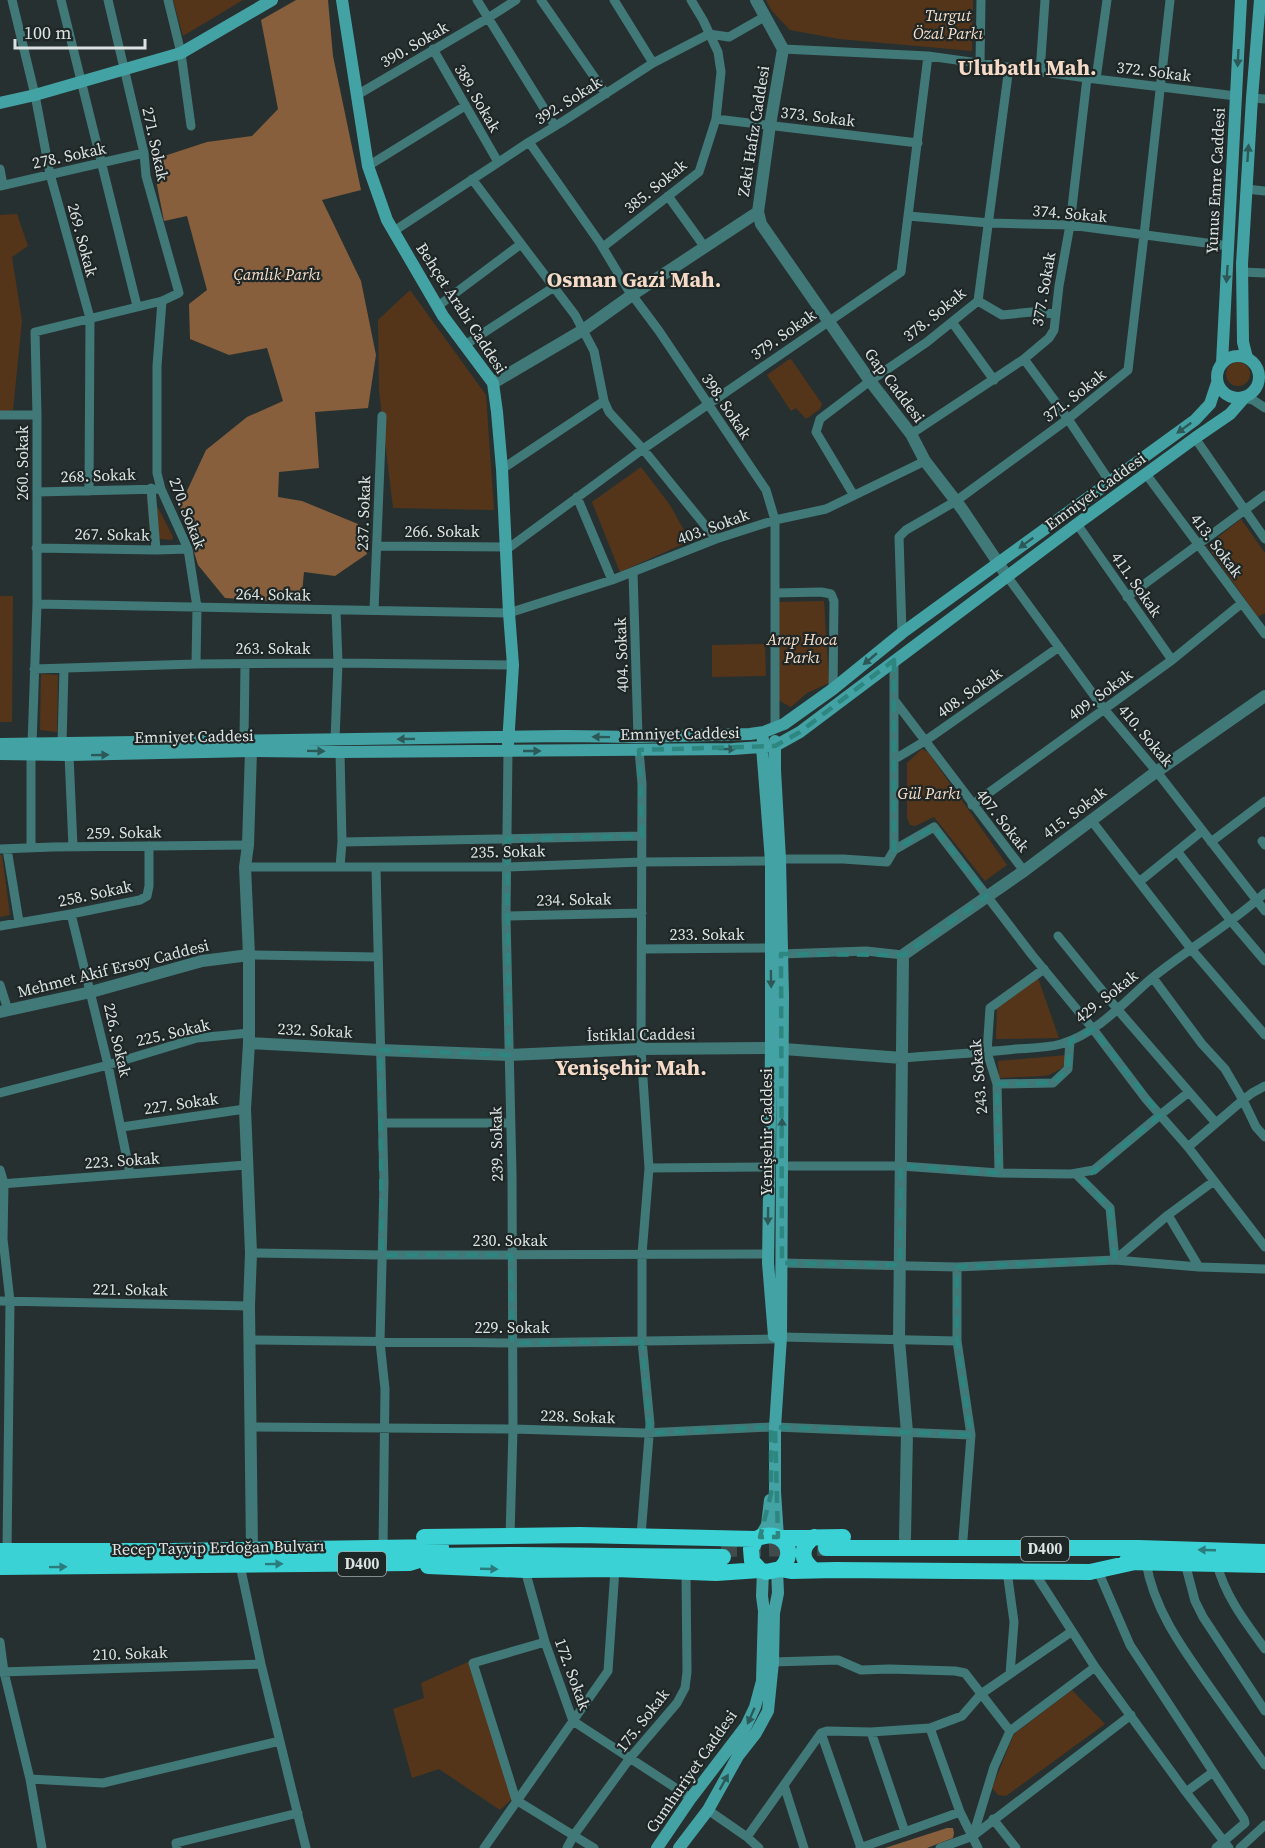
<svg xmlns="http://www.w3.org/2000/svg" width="1265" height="1848" viewBox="0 0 1265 1848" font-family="'Source Serif 4',serif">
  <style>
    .green { fill: #553519 }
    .forest { fill: #875f3c }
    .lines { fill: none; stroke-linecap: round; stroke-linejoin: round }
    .trunk-tunnel { stroke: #424b4b; stroke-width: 16; stroke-dasharray: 16 8; stroke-linecap: butt }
    .minor { stroke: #417979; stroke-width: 9 }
    .tertiary { stroke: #417979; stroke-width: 12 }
    .secondary { stroke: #43a3a4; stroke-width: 12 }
    .trunk { stroke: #3ad2d4; stroke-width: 16 }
    .oneway { fill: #2d5858 }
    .oneway2 { fill: #2c7c7d }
    .marked { fill: none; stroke: #2e8680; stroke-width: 4.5; stroke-dasharray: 12 8; stroke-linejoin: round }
    .labels { text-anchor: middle; stroke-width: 4.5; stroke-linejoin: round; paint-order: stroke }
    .shield { fill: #1e2626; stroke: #a4aaaa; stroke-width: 1.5 }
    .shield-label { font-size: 15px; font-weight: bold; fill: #dde3e3 }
    .park-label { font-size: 16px; font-style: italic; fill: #f9dfca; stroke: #1e2626 }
    .street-label { font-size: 16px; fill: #dde3e3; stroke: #1e2626 }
    .district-label { font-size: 22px; font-weight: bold; fill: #f5dbc7; stroke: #1e2626 }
  </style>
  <rect width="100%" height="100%" fill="#273030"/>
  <path class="green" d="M 173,0 L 243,0 L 183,36 Z
    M 766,0 L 973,0 L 972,51 L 839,39 L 790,30 L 772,11 Z
    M 17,214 L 28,246 L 12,257 L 22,321 L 13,410 L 0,413 L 0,215 Z
    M 410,290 L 486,395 L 494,510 L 393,508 L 379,391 L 378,320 Z
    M 791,359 L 822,404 L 820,409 L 806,419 L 796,408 L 791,411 L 767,375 L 788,360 Z
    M1226 374a12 12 0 1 1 24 0a12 12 0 1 1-24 0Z
    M 641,467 L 670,505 L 690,541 L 620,572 L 592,502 Z
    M 147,496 L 152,496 L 153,498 L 173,537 L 172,540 L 150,538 Z
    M 1241,519 L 1265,553 L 1265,613 L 1258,617 L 1207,546 Z
    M 0,596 L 13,596 L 12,722 L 0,722 Z
    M 824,601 L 829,683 L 807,693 L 791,707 L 778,700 L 778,602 Z
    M 765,644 L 766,676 L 712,677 L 712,645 Z
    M 41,674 L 58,675 L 57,732 L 40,730 Z
    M 922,749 L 928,752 L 1007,865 L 985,881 L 934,817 L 915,826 L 910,825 L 907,818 L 907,763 Z
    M 0,855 L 2,855 L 10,915 L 0,917 Z
    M 1038,978 L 1059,1038 L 996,1039 L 997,1008 Z
    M 1067,1055 L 1062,1068 L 1049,1075 L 1042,1076 L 999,1078 L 998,1061 Z
    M 470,1661 L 513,1798 L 500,1810 L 439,1769 L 412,1778 L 393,1709 L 424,1698 L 421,1683 Z
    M 1072,1690 L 1105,1724 L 1006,1796 L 998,1795 L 992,1788 L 1014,1734 Z"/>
  <path class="forest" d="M 296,0 L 328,0 L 333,56 L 361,190 L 322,200 L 361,281 L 376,355 L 368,408 L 315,412 L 319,468 L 279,472 L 278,497 L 302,501 L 358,524 L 367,554 L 335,576 L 304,572 L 301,603 L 225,598 L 198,565 L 180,506 L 206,450 L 247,417 L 283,401 L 267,348 L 229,355 L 190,339 L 189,304 L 207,290 L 187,216 L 164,221 L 152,160 L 207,142 L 252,136 L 278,109 L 261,20 Z
    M 947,1828 L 953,1828 L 954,1833 L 953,1838 L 927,1848 L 885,1848 Z"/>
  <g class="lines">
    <path class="trunk-tunnel" d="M 721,1549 L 826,1548"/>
    <path class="minor" d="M 12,0 L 35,95 L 50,174 L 90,318 L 89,491
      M 61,0 L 137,306
      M 168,0 L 181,53 L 191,126
      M 477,0 L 555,126
      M 541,0 L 606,94
      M 614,0 L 653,63
      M 433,49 L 498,162
      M 783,49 L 928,56 L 1087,78 L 1236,96
      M 980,64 L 981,0
      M 1040,72 L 1045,0
      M 1096,79 L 1107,0
      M 357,95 L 488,18 L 516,0
      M 1252,98 L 1265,99
      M 716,119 L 918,143
      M 529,142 L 600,243 L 627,288 L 659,331 L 766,490 L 775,520 L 775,727
      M 368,166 L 465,106
      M 0,169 L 3,185
      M 472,179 L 575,315 L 594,351 L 604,401 L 609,412 L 643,449 L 716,539
      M 0,186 L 144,153
      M 1246,189 L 1265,191
      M 668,196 L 704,246
      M 908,216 L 990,223 L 1070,225 L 1229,246
      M 394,231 L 529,142 L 562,122 L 653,63 L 709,34 L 729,37 L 766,16
      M 603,247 L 699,172 L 716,119 L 721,72 L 718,52 L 703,20 L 691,0
      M 1242,272 L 1265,273
      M 162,301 L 157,366 L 157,473 L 161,489 L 188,549 L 197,607 L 196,664
      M 978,301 L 1002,315 L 1032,312 L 1056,314
      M 438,306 L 521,244
      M 952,322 L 994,380
      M 465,345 L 554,287
      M 1024,359 L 1068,419 L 1110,482
      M 1244,398 L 1253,400 L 1265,408
      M 0,415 L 37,415
      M 911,434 L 1024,359 L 1049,338 L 1054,330 L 1059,286 L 1070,225 L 1087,78
      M 1195,438 L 1265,539
      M 502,469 L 604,401
      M 1146,474 L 1265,634
      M 151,488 L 156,550
      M 37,492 L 161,489
      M 853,494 L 816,432 L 820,419 L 870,381 L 927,342 L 978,301 L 1009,67
      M 577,497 L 612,580
      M 1077,524 L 1172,660
      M 377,546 L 506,547
      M 36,548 L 156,550 L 188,549
      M 506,550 L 643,449 L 901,272 L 928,56
      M 633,572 L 638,737
      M 1007,576 L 1104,709 L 1157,772 L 1265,911
      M 776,593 L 821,592 L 831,594 L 834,601 L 833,689
      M 1127,597 L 1265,495
      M 37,604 L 509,613 L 612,580 L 716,539 L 775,520 L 826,509 L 925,461
      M 374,610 L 382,416
      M 902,633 L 899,537 L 906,530 L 956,501 L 1068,419 L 1128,370 L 1144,235 L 1170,0
      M 894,660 L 894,850 L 934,827 L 1032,955 L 1093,1029 L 1146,1099 L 1160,1115 L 1189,1092
      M 34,669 L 196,664 L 338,663 L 513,665
      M 895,701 L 1024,871
      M 335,740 L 338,663 L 336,610
      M 244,741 L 245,664
      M 62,743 L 64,669
      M 32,744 L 37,604 L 37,415 L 35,332 L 162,301 L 179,293 L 146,176 L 144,153 L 108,0
      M 639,750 L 642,784 L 641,1049 L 649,1168 L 642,1254 L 642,1341 L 650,1424 L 641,1535
      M 508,751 L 506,916 L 512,1173 L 513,1429 L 510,1537
      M 340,752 L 342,842 L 340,867
      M 69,755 L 73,847
      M 895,759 L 925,741 L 1059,647
      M 972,805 L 1172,660 L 1242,603
      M 1091,820 L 1192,950 L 1265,1035
      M 1262,841 L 1265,845
      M 342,842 L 642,836
      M 1211,842 L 1265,801
      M 31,848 L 31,754
      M 0,849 L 53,847 L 248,845
      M 7,849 L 19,922
      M 1177,851 L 1231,921 L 1265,961
      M 780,859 L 843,859 L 887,862 L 894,850
      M 245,867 L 507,867 L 642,862 L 771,861
      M 376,868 L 384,1182 L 380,1342 L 385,1389 L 383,1549
      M 1139,882 L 1202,831
      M 71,914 L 108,1065 L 130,1174
      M 506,916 L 642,913
      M 0,926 L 71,914 L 140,900 L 147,896 L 149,886 L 149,846
      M 1058,936 L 1118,1010 L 1216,1123
      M 642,949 L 771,948
      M 781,954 L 866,951 L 903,955
      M 249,955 L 378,957
      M 1153,978 L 1202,1044 L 1225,1069 L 1243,1100 L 1256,1127 L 1265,1137
      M 0,985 L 8,1010
      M 902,1058 C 940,1055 978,1053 1016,1049 C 1030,1048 1047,1048 1061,1044 C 1098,1033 1124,1002 1152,978 C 1189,948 1230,925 1265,893
      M 997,1084 L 1053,1083 L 1068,1069 L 1070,1041
      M 0,1093 L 108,1065 L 197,1038 L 249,1033
      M 383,1123 L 510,1123
      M 122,1127 L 245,1109
      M 1188,1147 L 1265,1247
      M 782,1166 L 901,1166 L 999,1173 L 1071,1174 L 1094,1170 L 1160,1115 L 1188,1147 L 1243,1100 L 1252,1093 L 1265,1086
      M 649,1168 L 769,1167
      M 0,1170 L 4,1183 L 3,1239 L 10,1301 L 7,1551
      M 999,1173 L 997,1084 L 987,1052 L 990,1008 L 1044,969
      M 1076,1174 L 1110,1208 L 1115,1260 L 1168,1215 L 1199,1267
      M 1,1184 L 246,1165
      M 1168,1215 L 1214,1181
      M 251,1253 L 382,1255 L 768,1254
      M 782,1263 L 957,1267 L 1115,1260 L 1199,1267 L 1265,1269
      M 957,1267 L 957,1341 L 971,1435 L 963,1539
      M 0,1301 L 249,1306
      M 781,1337 L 957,1341
      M 251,1340 L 512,1343 L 774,1339
      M 251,1427 L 513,1429 L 644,1433 L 771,1427
      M 775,1427 L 971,1435
      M 1146,1562 C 1154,1612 1186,1653 1214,1693 C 1231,1717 1248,1741 1265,1765
      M 1185,1563 L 1195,1601 L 1203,1617 L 1265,1711
      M 1217,1564 C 1225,1596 1246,1623 1265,1649
      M 240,1565 L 261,1664 L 306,1848
      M 525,1570 L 545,1642 L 573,1721 L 691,1798
      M 1007,1571 L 1014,1622 L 1010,1674
      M 1098,1571 L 1130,1645 L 1244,1819 L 1245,1823 L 1216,1848
      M 1034,1572 L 1095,1667 L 1186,1792 L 1229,1848
      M 0,1642 L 4,1672 L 30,1779 L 42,1848
      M 545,1642 L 473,1663 L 516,1800 L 594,1848
      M 773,1662 L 838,1660 L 861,1670 L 889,1669 L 955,1671 L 965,1673 L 1010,1731 L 994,1767 L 973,1836
      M 0,1672 L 261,1664
      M 930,1728 L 960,1812 L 978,1848
      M 1010,1731 L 1095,1667
      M 871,1732 L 905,1832
      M 821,1733 L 861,1848
      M 30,1779 L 103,1783 L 280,1741
      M 784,1785 L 804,1848
      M 1186,1792 L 1213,1772
      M 708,1810 L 747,1837 L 759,1848
      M 993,1819 L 1016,1848
      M 747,1837 L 821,1733 L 827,1731 L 871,1732 L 930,1728 L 962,1716 L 981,1694 L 1071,1632
      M 177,1848 L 176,1843 L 298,1813
      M 484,1848 L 608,1671 L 615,1569
      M 567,1848 L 574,1835 L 630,1758 L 677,1703 L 685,1688 L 687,1672 L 686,1572
      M 860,1848 L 960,1812
      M 940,1848 L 973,1836 L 1131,1715
      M 1240,1848 L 1265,1825"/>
    <path class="tertiary" d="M 758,212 L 761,224 L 802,283 L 870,381 L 911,434 L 925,461 L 962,509 L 1007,576
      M 493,383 L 583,330 L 632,295 L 758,212 L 770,125 L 783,49 L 756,0
      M 251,751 L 248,845 L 245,867 L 249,955 L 249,1043 L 245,1109 L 251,1253 L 249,1306 L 252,1550
      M 0,1012 L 91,992 L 202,961 L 249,955
      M 249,1043 L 380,1050 L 509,1055 L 641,1049 L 771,1048 L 902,1058
      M 905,1538 L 907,1432 L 899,1340 L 903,955 L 1024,871 L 1149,777 L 1265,696"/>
    <path class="secondary" d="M 342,0 L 368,166 L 387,220 L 443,316 L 493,383 L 497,412 L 502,469 L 509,613 L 513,665 L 508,744
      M 0,103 L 35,95 L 181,53 L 272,0
      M1217 377a21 21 0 1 1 42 0a21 21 0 1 1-42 0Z
      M 1247,358 L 1243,342 L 1242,264 L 1252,98 L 1260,0
      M 1222,363 L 1241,0
      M 763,739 L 762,747 L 771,861 L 771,1048 L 768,1263 L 774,1336
      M 775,741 L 775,770 L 780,859 L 783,996 L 781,1337 L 775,1427 L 775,1492 L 778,1537
      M 0,744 L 565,736 L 638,737 L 750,734 L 764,732 L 784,724 L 833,689 L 902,633 L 1195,420 L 1210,404 L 1217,383
      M 0,754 L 69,755 L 251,751 L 340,752 L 733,749 L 775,746 L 800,732 L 1077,524 L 1195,438 L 1230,414 L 1244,398
      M 760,1537 L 767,1525 L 770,1500
      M 657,1848 L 691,1798 L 746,1726 L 755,1707 L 762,1681 L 764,1611 L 762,1596 L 763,1571
      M 679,1848 L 708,1810 L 738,1756 L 756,1733 L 768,1711 L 773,1662 L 774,1613 L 778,1593 L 777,1570"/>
    <path class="trunk" d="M 424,1537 L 580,1535 L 756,1539
      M 781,1538 L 843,1537
      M 826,1548 L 1139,1548 L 1265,1552
      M 0,1551 L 172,1551 L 441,1547
      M 1126,1562 L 1265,1565
      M 428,1566 L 525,1570 L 615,1569 L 716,1573 L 760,1570
      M 0,1567 L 410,1563 L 432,1556 L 516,1555 L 723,1557
      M 780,1569 C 800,1551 780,1526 756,1539 L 751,1549 L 752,1561 L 760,1570 L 766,1572 L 780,1569 L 791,1571 L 836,1570 L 1090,1572 L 1135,1562
      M 814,1570 C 800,1560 800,1547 814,1537"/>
  </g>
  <defs><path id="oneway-solid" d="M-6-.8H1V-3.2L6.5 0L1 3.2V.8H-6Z" transform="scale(1.5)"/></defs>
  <g class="oneway">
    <use href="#oneway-solid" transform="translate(1238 58) rotate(93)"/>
    <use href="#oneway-solid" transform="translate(1248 153) rotate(-86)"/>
    <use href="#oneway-solid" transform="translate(1227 274) rotate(94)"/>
    <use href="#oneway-solid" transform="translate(1184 428) rotate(144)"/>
    <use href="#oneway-solid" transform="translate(1026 543) rotate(144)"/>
    <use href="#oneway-solid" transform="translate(870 659) rotate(140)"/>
    <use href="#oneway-solid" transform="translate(601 737) rotate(-179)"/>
    <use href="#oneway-solid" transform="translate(406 739) rotate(179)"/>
    <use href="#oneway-solid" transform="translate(727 749) rotate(-1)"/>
    <use href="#oneway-solid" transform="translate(316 751) rotate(1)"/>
    <use href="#oneway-solid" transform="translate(532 751)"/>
    <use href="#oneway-solid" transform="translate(100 755) rotate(-1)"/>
    <use href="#oneway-solid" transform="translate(771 979) rotate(89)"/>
    <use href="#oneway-solid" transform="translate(782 1127) rotate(-90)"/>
    <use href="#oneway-solid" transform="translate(768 1216) rotate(91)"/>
    <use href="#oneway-solid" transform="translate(751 1716) rotate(114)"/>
    <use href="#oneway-solid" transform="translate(724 1782) rotate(-61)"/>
  </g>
  <g class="oneway2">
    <use href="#oneway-solid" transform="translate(1207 1550) rotate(-178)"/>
    <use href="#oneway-solid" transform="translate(274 1564) rotate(-1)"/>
    <use href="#oneway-solid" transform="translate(58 1567) rotate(-1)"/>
    <use href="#oneway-solid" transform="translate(489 1569) rotate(2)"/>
  </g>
  <path class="marked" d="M 894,660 L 894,850 L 934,827 L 987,896 L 903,955 L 781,954 L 782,1263 L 900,1265 L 901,1166 L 999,1173 L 997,1084 L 1053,1083 L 1068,1069 L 1070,1041 L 1093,1029 L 1160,1115 L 1083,1180 L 1110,1208 L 1115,1260 L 957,1267 L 957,1341 L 971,1435 L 775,1427 L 778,1537 L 760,1537 L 771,1494 L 771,1427 L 650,1433 L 642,1341 L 512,1343 L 511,1255 L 382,1255 L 380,1050 L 509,1055 L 507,839 L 642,836 L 639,750 L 775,746 L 800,732 Z"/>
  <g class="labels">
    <g class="shield">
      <rect x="1021" y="1537" width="48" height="24" rx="4.5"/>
      <rect x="338" y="1552" width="48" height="24" rx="4.5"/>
    </g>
    <g class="shield-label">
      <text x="1045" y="1554">D400</text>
      <text x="362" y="1569">D400</text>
    </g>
    <g class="park-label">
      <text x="948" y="21">Turgut<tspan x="948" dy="18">Özal Parkı</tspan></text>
      <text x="277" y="280">Çamlık Parkı</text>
      <text x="802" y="645">Arap Hoca<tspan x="802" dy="18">Parkı</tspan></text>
      <text x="929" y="799">Gül Parkı</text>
    </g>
    <g class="street-label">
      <text transform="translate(414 44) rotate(-30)" y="6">390. Sokak</text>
      <text transform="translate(1154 71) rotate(7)" y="6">372. Sokak</text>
      <text transform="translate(478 98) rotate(60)" y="6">389. Sokak</text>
      <text transform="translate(568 100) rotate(-32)" y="6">392. Sokak</text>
      <text transform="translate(818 116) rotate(7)" y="6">373. Sokak</text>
      <text transform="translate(753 131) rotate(-81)" y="6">Zeki Hafız Caddesi</text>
      <text transform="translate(156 144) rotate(78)" y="6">271. Sokak</text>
      <text transform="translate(69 155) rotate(-12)" y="6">278. Sokak</text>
      <text transform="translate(1215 181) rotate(-87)" y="6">Yunus Emre Caddesi</text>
      <text transform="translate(655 186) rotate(-39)" y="6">385. Sokak</text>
      <text transform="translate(1070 213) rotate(5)" y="6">374. Sokak</text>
      <text transform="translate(83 240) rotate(75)" y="6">269. Sokak</text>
      <text transform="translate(1043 289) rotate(-80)" y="6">377. Sokak</text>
      <text transform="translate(462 308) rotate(57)" y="6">Behçet Arabi Caddesi</text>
      <text transform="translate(934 314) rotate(-39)" y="6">378. Sokak</text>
      <text transform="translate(783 334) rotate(-35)" y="6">379. Sokak</text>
      <text transform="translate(895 385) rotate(53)" y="6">Gap Caddesi</text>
      <text transform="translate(1074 395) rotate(-38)" y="6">371. Sokak</text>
      <text transform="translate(727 406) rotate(56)" y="6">398. Sokak</text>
      <text transform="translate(22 463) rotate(-90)" y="6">260. Sokak</text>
      <text transform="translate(98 475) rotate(-2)" y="6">268. Sokak</text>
      <text transform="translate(1095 491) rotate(-36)" y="6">Emniyet Caddesi</text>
      <text transform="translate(188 513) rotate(69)" y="6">270. Sokak</text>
      <text transform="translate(363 513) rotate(-88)" y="6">237. Sokak</text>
      <text transform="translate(713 526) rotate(-20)" y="6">403. Sokak</text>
      <text x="442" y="537">266. Sokak</text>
      <text transform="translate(112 534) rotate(1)" y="6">267. Sokak</text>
      <text transform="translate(1217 545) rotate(53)" y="6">413. Sokak</text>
      <text transform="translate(1137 584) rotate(55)" y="6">411. Sokak</text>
      <text transform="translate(273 594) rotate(1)" y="6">264. Sokak</text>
      <text x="273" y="654">263. Sokak</text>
      <text transform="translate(621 655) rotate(-92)" y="6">404. Sokak</text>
      <text transform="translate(969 692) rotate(-35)" y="6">408. Sokak</text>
      <text transform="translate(1100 694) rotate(-36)" y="6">409. Sokak</text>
      <text transform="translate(680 733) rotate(-1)" y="6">Emniyet Caddesi</text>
      <text transform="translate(1146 735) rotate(50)" y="6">410. Sokak</text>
      <text transform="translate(194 736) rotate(-1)" y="6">Emniyet Caddesi</text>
      <text transform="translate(1074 812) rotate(-37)" y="6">415. Sokak</text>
      <text transform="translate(1003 820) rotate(52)" y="6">407. Sokak</text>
      <text transform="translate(124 832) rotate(-1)" y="6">259. Sokak</text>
      <text transform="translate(508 851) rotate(-1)" y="6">235. Sokak</text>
      <text transform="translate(95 893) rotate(-12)" y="6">258. Sokak</text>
      <text transform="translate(574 899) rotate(-1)" y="6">234. Sokak</text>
      <text x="707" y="940">233. Sokak</text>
      <text transform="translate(113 968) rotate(-14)" y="6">Mehmet Akif Ersoy Caddesi</text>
      <text transform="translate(1106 996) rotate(-38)" y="6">429. Sokak</text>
      <text transform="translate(315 1030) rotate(3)" y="6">232. Sokak</text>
      <text transform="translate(173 1032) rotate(-13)" y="6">225. Sokak</text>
      <text transform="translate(641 1034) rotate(-1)" y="6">İstiklal Caddesi</text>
      <text transform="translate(118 1040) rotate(77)" y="6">226. Sokak</text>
      <text transform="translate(978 1077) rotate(-95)" y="6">243. Sokak</text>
      <text transform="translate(181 1103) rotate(-8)" y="6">227. Sokak</text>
      <text transform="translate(766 1132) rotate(-90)" y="6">Yenişehir Caddesi</text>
      <text transform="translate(496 1144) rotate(-91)" y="6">239. Sokak</text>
      <text transform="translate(122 1160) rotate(-4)" y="6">223. Sokak</text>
      <text x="510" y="1246">230. Sokak</text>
      <text transform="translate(130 1289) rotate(1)" y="6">221. Sokak</text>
      <text x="512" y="1333">229. Sokak</text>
      <text transform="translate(578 1416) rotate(2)" y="6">228. Sokak</text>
      <text transform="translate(218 1547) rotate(-1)" y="6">Recep Tayyip Erdoğan Bulvarı</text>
      <text transform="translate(130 1653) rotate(-2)" y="6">210. Sokak</text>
      <text transform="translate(573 1674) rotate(70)" y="6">172. Sokak</text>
      <text transform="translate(642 1720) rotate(-52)" y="6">175. Sokak</text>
      <text transform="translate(691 1771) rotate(-55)" y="6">Cumhuriyet Caddesi</text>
    </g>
    <g class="district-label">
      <text x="1027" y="75">Ulubatlı Mah.</text>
      <text x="634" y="287">Osman Gazi Mah.</text>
      <text x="631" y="1075">Yenişehir Mah.</text>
    </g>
  </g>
  <path d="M15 39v9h130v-9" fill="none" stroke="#dde3e3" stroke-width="3"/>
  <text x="24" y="39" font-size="18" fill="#dde3e3" stroke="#1e2626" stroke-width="4.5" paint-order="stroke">100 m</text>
</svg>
